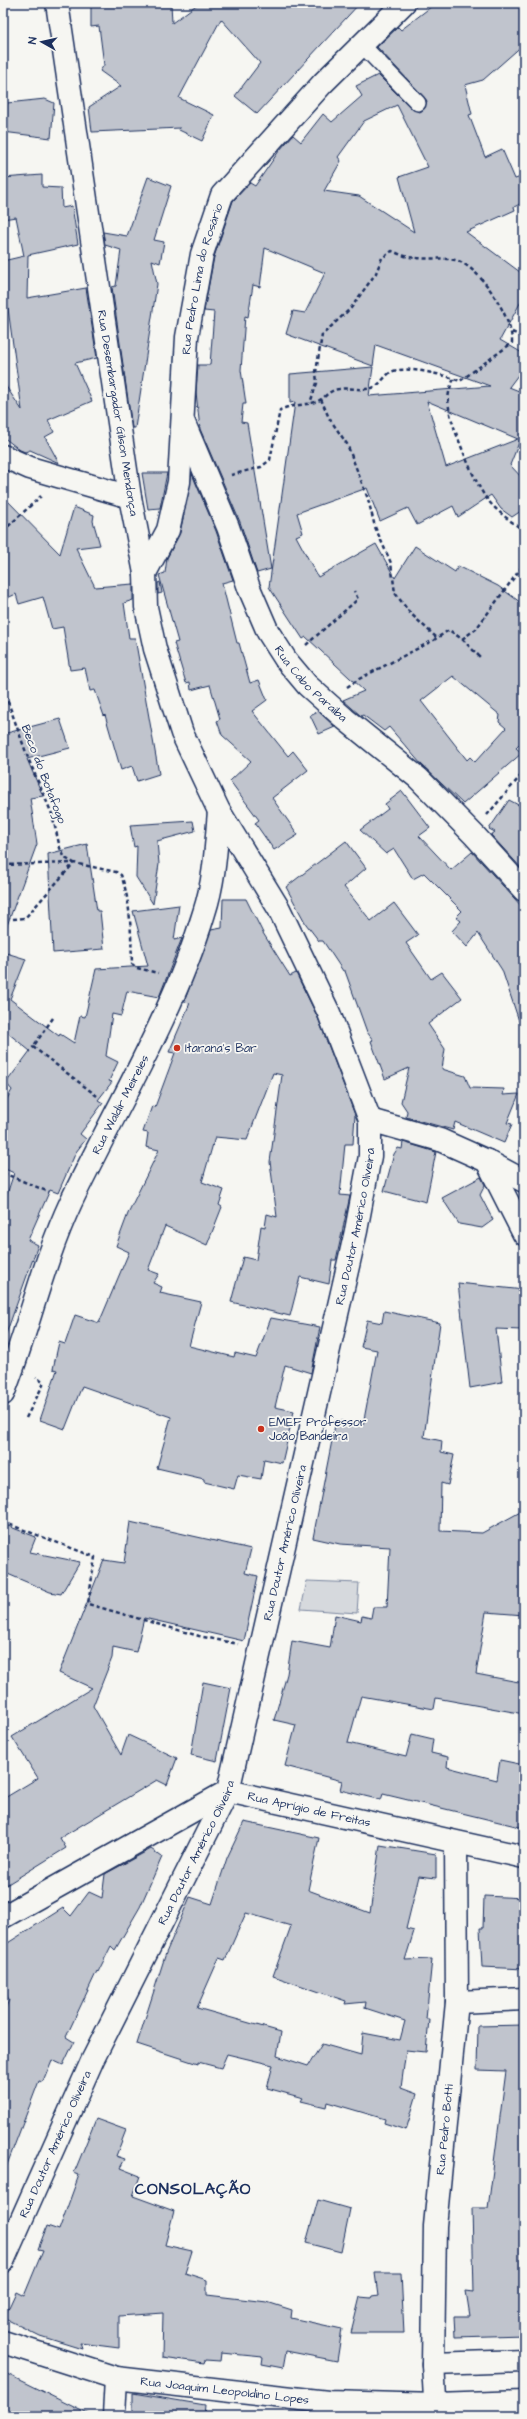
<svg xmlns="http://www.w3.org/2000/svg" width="527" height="2419" viewBox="0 0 527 2419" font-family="'Architects Daughter',sans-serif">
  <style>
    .green { fill: #d6d9dd; stroke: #78849e }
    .building { fill: #c0c4cd; stroke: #1b2f5e; fill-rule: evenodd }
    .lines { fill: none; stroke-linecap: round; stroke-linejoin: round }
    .service-casing { stroke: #1b2f5e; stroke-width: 18 }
    .minor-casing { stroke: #1b2f5e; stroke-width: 25 }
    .path { stroke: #1b2f5e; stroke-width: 2.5; stroke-dasharray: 4 3; stroke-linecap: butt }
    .service { stroke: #f6f6f2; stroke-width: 15 }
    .minor { stroke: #f6f6f2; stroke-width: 22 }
    .poi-dot { fill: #c8321e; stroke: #f6f6f2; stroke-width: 1.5 }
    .labels { text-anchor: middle; stroke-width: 3.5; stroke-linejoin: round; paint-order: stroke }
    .street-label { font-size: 12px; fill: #1b2f5e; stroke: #f6f6f2 }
    .poi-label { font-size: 12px; fill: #1b2f5e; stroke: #f6f6f2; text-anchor: start }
    .district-label { font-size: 16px; font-weight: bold; letter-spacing: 1px; fill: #1b2f5e; stroke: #f6f6f2 }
  </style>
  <rect width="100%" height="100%" fill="#f6f6f2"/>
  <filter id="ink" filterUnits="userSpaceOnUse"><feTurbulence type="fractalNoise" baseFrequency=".025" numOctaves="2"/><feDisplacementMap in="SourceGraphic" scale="8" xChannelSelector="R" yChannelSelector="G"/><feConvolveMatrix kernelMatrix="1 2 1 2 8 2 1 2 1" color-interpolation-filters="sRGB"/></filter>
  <g filter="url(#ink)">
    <path class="green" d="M 307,1581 L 359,1583 L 357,1613 L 301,1609 Z"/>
    <path class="building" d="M 91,3 L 171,3 L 172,23 L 199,3 L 360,3 L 257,114 L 235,96 L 260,63 L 221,19 L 179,98 L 214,115 L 202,141 L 179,130 L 180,128 L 92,132 L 89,107 L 121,86 L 100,71 L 104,65 L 99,26 L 91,27 Z
      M 436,3 L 524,3 L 524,44 L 483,80 L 465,85 L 472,114 L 469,115 L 485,157 L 502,149 L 515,179 L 524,176 L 524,202 L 514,207 L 515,210 L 466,232 L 524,275 L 524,296 L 500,340 L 524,354 L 524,367 L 509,387 L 524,393 L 524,442 L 520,440 L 510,465 L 524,480 L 524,509 L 512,517 L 501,509 L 491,495 L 458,517 L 453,506 L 417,525 L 408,508 L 380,521 L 367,488 L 297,513 L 303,533 L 296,536 L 318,577 L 376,544 L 395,578 L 415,546 L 455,572 L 458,566 L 498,586 L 524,605 L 524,744 L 522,742 L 516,748 L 522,753 L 463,804 L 421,764 L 389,727 L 384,731 L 363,715 L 361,716 L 343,700 L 364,691 L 306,637 L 303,639 L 269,587 L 295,402 L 290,403 L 290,374 L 373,367 L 369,396 L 490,386 L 376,345 L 373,366 L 286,334 L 293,311 L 305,313 L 325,273 L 265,248 L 260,287 L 253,285 L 248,317 L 245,316 L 241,370 L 246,404 L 243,404 L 241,422 L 247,423 L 271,569 L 257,573 L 240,522 L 200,429 L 196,392 L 198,365 L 210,365 L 214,312 L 204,311 L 214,257 L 233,201 L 250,183 L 255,186 L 279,151 L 293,135 L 301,142 L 323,114 L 332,122 L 362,96 L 356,86 L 378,75 L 412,109 L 420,112 L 424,109 L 427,101 L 424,97 L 377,47 L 398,27 L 401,30 ZM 397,105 L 428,167 L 399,177 L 414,232 L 359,196 L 324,191 L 341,161 L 338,157 L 364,121 ZM 427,401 L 518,439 L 446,467 ZM 453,676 L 500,715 L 499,722 L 506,728 L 475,762 L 470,757 L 467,760 L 421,701 Z
      M 45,99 L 54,103 L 51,138 L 3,132 L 7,103 Z
      M 42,175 L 42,187 L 61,188 L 62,208 L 72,206 L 78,244 L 28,255 L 27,298 L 86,288 L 97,358 L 75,363 L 92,401 L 48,420 L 54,432 L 45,437 L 59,463 L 30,450 L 25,452 L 20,450 L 3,437 L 3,382 L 22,410 L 5,287 L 3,287 L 3,261 L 24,256 L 16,217 L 3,219 L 3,178 Z
      M 148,177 L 171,186 L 154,240 L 164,242 L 160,263 L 152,260 L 157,284 L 135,428 L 132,428 L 112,287 L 116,286 L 121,250 L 105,245 L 103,232 L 127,236 Z
      M 142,473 L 167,473 L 160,508 L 148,509 Z
      M 192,474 L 216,531 L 233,580 L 222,583 L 237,643 L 239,643 L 250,683 L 259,680 L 267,700 L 252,711 L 288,756 L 293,751 L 308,770 L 272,798 L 298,835 L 274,850 L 255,823 L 259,820 L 230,781 L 251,761 L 222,735 L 217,721 L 220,719 L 210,685 L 191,690 L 190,682 L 186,683 L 174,643 L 178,642 L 159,575 L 165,573 L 167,558 L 180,533 Z
      M 3,496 L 60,554 L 74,507 L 94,515 L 93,521 L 100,545 L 76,548 L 95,587 L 133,584 L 133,600 L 124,603 L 129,638 L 135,638 L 159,774 L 137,781 L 132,766 L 121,770 L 105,715 L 104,716 L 95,690 L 90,691 L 85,668 L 70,670 L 63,627 L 52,629 L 43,597 L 19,604 L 16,594 L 3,600 Z
      M 160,582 L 162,593 L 158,594 L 158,583 Z
      M 318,711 L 335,727 L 319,734 L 310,715 Z
      M 60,719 L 70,748 L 27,759 L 43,796 L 30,798 L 37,844 L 5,931 L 3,930 L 3,734 Z
      M 402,791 L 430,828 L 419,836 L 451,870 L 472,852 L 524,909 L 524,1024 L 520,1024 L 502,970 L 478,933 L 467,947 L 452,931 L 461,921 L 456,917 L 462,911 L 424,873 L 413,879 L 394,849 L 386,854 L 360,830 L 388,809 L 385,804 Z
      M 509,800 L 524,808 L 524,871 L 491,835 L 495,832 L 489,829 Z
      M 193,821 L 195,831 L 157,841 L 159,864 L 153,904 L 136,877 L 137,846 L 134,847 L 130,825 Z
      M 346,841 L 366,868 L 344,887 L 371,921 L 394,903 L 418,935 L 406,943 L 431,979 L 442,972 L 462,998 L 428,1024 L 445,1049 L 442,1069 L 465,1076 L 470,1088 L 504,1089 L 503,1095 L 519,1094 L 507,1123 L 512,1124 L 504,1143 L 455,1122 L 453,1130 L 406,1117 L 407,1111 L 401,1102 L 409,1068 L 385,1079 L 371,1041 L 373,1040 L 367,1032 L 345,971 L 343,971 L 323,941 L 319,941 L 306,924 L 286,887 Z
      M 87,844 L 97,911 L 100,911 L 104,949 L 53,953 L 48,854 Z
      M 223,899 L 246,899 L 263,933 L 290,976 L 296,973 L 318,1018 L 355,1115 L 353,1144 L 345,1144 L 340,1195 L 350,1196 L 336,1260 L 332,1260 L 329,1284 L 300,1277 L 290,1316 L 231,1302 L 243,1257 L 256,1260 L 261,1226 L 265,1227 L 267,1214 L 277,1217 L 270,1162 L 282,1075 L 273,1073 L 247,1140 L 215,1137 L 202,1182 L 224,1190 L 219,1205 L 222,1207 L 207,1245 L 165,1226 L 148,1270 L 159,1274 L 153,1283 L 162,1287 L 160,1293 L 201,1302 L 189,1346 L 234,1357 L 235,1353 L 256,1358 L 271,1318 L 320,1327 L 311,1373 L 285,1365 L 275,1407 L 294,1411 L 282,1463 L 264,1459 L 261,1479 L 238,1475 L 234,1489 L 204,1482 L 204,1479 L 157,1468 L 171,1417 L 82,1386 L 65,1429 L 40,1420 L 57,1370 L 53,1369 L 59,1342 L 65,1344 L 75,1315 L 99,1323 L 129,1252 L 116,1246 L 129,1211 L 159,1150 L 146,1147 L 148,1133 L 143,1132 L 152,1106 L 155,1107 L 175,1053 L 169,1052 L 190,1003 L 184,1002 L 211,930 L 222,928 Z
      M 179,905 L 174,940 L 182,938 L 159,997 L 127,991 L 121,1016 L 112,1014 L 106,1056 L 118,1062 L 109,1081 L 112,1082 L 98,1100 L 103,1103 L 80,1134 L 86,1139 L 76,1152 L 58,1193 L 50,1190 L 28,1240 L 38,1245 L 6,1334 L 3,1333 L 3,1206 L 14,1173 L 3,1168 L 3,1106 L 12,1090 L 6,1083 L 30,1051 L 3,1029 L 3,952 L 26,959 L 10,999 L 59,1036 L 60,1034 L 74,1043 L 80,1016 L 85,1017 L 96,969 L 148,966 L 133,911 Z
      M 403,1142 L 436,1152 L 426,1202 L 384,1191 L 394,1154 L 398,1148 L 402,1149 Z
      M 481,1177 L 485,1185 L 480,1195 L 493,1220 L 482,1228 L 459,1224 L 442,1198 Z
      M 458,1283 L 524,1290 L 521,1330 L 496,1329 L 502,1382 L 470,1388 Z
      M 384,1311 L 440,1323 L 424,1437 L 442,1441 L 441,1452 L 454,1455 L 448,1485 L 441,1483 L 440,1531 L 482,1533 L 524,1510 L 524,1615 L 486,1612 L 476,1674 L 524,1683 L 524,1714 L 436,1698 L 434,1709 L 361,1696 L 348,1743 L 406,1757 L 412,1734 L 433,1739 L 431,1753 L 448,1757 L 447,1767 L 497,1780 L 500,1760 L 524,1765 L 524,1828 L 383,1794 L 381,1800 L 340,1790 L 342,1781 L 285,1766 L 296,1725 L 274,1720 L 287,1674 L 292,1641 L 330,1648 L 335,1615 L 361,1621 L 362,1616 L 371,1618 L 373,1607 L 387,1607 L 390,1547 L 340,1544 L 313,1538 L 336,1420 L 363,1425 L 377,1350 L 361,1347 L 367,1320 L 382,1323 Z
      M 130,1522 L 251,1549 L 245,1573 L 258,1576 L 244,1641 L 144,1618 L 136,1652 L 113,1647 L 112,1658 L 93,1706 L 121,1755 L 128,1735 L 177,1758 L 167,1785 L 157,1780 L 60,1838 L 66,1848 L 3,1887 L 3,1799 L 38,1778 L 12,1737 L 92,1688 L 59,1673 L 104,1560 L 124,1563 Z
      M 3,1524 L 36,1537 L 30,1552 L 80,1562 L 61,1594 L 50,1592 L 3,1572 Z
      M 203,1682 L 231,1688 L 217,1761 L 191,1755 Z
      M 244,1822 L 319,1838 L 308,1890 L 370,1913 L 380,1845 L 436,1854 L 436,1878 L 419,1876 L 406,1929 L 414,1931 L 405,1960 L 432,1959 L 426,2019 L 429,2019 L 426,2052 L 406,2050 L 401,2088 L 417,2094 L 406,2130 L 384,2123 L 385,2119 L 327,2102 L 326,2107 L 301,2101 L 303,2098 L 267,2088 L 273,2065 L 227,2054 L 221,2068 L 198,2062 L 198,2064 L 137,2044 L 166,1953 L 190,1897 L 212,1904 L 227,1858 ZM 246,1913 L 291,1926 L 273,1976 L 346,2001 L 345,2004 L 366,2002 L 365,2008 L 405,2021 L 400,2040 L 363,2033 L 361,2055 L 322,2044 L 308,2066 L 277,2056 L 281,2032 L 197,2008 L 219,1958 L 225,1960 Z
      M 151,1849 L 162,1857 L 140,1907 L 115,1950 L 111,1946 L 98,1972 L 97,1971 L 66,2037 L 74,2042 L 63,2065 L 52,2060 L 43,2082 L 39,2081 L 5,2170 L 3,2169 L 3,2014 L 9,2000 L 3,1988 L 3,1946 L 63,1908 L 71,1916 L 89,1892 L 102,1898 L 105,1874 Z
      M 484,1896 L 524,1898 L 524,1969 L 482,1967 L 480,1928 L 483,1928 Z
      M 524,2025 L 524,2335 L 455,2337 L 454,2316 L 470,2316 L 466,2291 L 474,2292 L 472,2208 L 488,2208 L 506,2071 L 477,2070 L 478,2026 Z
      M 96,2119 L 126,2130 L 116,2156 L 125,2159 L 120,2168 L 140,2176 L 133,2196 L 174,2211 L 165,2245 L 192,2251 L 185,2273 L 207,2280 L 207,2295 L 267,2302 L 292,2310 L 291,2318 L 342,2329 L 337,2361 L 286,2351 L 283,2368 L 262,2364 L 263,2357 L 221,2353 L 220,2361 L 205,2360 L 204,2363 L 162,2357 L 163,2313 L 119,2316 L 119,2348 L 80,2343 L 82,2349 L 40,2336 L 4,2318 L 16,2292 L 24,2296 L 43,2250 L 38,2249 L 47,2226 L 59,2230 L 79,2175 L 74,2173 Z
      M 318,2200 L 350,2209 L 341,2252 L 306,2243 Z
      M 375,2273 L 401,2273 L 404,2333 L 351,2333 L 360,2297 L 371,2298 L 372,2296 L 378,2295 Z
      M 3,2372 L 92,2416 L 3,2416 Z
      M 133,2393 L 205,2405 L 204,2416 L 133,2416 Z"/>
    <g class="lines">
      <g class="service-casing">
        <path id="service" d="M 363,43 L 364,47 L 418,103"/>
      </g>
      <g class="minor-casing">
        <g id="minor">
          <path id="s1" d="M 184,423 L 228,527 L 249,588 L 268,632 L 286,660 L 307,685 L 345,719 L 418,778 L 475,836 L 524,890"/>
          <path d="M 3,456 L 30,468 L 130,497"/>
          <path id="s2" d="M 145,573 L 168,530 L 179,482 L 187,337 L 202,254 L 222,195 L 323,83 L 404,3"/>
          <path d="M 370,1120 L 440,1140 L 487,1161 L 524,1181"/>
          <path d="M 487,1161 L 524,1234"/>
          <path id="s3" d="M 3,1394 C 28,1331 42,1264 71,1202 C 117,1106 173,1015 204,913 C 215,880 216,845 219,811"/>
          <path id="s4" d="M 3,1917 L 228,1791 L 524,1857"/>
          <path d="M 457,2002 L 524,1999"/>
          <path id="s5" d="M 3,2261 L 93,2059 L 228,1791 L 356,1231 L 370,1156 L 370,1120 L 329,1013 L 279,909 L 219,811 L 182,733 L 155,649 L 146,607 L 145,573 L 130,497 L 57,3"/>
          <path id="s6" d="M 3,2342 L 116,2378 L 328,2402 L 436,2405 L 524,2402"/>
          <path d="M 433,2364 L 524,2361"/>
          <path d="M 114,2416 L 116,2378"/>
          <path id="s7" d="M 436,2416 L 433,2364 L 435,2226 L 457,2002 L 456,1843"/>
        </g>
      </g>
      <path class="path" d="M 512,332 L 524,337
        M 454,379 C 449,388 447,398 449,408 C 450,423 477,488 487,499 C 497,512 511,521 524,531
        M 321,399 L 329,418 L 347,444 L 368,499 L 375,527 L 391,563 L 395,593 L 410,613 L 437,638
        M 231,475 L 261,467 L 270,460 L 280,410 C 292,404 306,406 318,401 C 326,397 329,390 339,389 C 350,387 362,391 372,388 C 381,385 384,376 391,372 C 406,365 445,375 460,381 L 512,343 C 513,318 480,266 455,260 C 440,257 424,260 409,257 C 403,256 397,253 392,251 L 382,258 L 376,273 L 351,308 L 322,335 L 316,372 L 317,383 L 310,403
        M 3,531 L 41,496
        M 462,639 L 476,629 L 524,564
        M 306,645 L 358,599 L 354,591
        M 347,687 L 359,679 L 434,640 L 449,630 L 462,639 L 480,657
        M 3,688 L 28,758 L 52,814 L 60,848 L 65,858 L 74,863
        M 487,815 L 524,772
        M 3,865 L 72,863
        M 13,919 L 25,918 L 74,863 L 116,872 L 121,875 C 131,902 131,935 132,964 L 137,968 L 158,973
        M 53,1018 L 33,1047 L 97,1096
        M 3,1173 L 49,1192
        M 26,1418 L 44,1383 L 36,1377
        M 3,1522 L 95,1557 L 88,1604 L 199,1636 L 238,1644"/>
      <use href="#service" class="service"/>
      <use href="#minor" class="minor"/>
    </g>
  </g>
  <g class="poi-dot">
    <circle cx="177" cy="1048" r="4"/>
    <circle cx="261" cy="1429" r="4"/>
  </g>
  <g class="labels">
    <g class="street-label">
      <text dy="4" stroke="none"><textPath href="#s2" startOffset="303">Rua Pedro Lima do Rosário</textPath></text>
      <text transform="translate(118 413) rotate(81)" y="4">Rua Desembargador Gilson Mendonça</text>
      <text dy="4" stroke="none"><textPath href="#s1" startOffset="293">Rua Cabo Paraíba</textPath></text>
      <text transform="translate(44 774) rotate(69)" y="4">Beco do Botafogo</text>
      <text dy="4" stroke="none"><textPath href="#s3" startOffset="313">Rua Waldir Meireles</textPath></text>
      <text dy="4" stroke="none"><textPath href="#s5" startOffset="1100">Rua Doutor Américo Oliveira</textPath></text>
      <text dy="4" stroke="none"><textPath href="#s5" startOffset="776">Rua Doutor Américo Oliveira</textPath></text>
      <text dy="4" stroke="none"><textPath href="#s4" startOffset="341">Rua Aprígio de Freitas</textPath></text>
      <text dy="4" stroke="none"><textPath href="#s5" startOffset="452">Rua Doutor Américo Oliveira</textPath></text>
      <text dy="4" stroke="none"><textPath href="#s7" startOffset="287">Rua Pedro Botti</textPath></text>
      <text dy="4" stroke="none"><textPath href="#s5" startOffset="128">Rua Doutor Américo Oliveira</textPath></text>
      <text dy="4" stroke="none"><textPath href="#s6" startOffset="228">Rua Joaquim Leopoldino Lopes</textPath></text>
    </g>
    <g class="poi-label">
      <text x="185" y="1052">Itarana's Bar</text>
      <text x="269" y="1426">EMEF Professor<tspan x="269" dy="14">João Bandeira</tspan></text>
    </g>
    <g class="district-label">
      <text x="193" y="2194">CONSOLAÇÃO</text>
    </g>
  </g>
  <rect width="527" height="2419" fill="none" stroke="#f6f6f2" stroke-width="16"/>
  <rect x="8" y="8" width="511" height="2403" fill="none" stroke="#1b2f5e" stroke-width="1.5" filter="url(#ink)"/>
  <g transform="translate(42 42) rotate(278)" stroke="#f6f6f2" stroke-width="3" paint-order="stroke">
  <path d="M0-3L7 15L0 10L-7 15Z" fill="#1b2f5e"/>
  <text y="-6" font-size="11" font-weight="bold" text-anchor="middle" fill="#1b2f5e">N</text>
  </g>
</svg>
